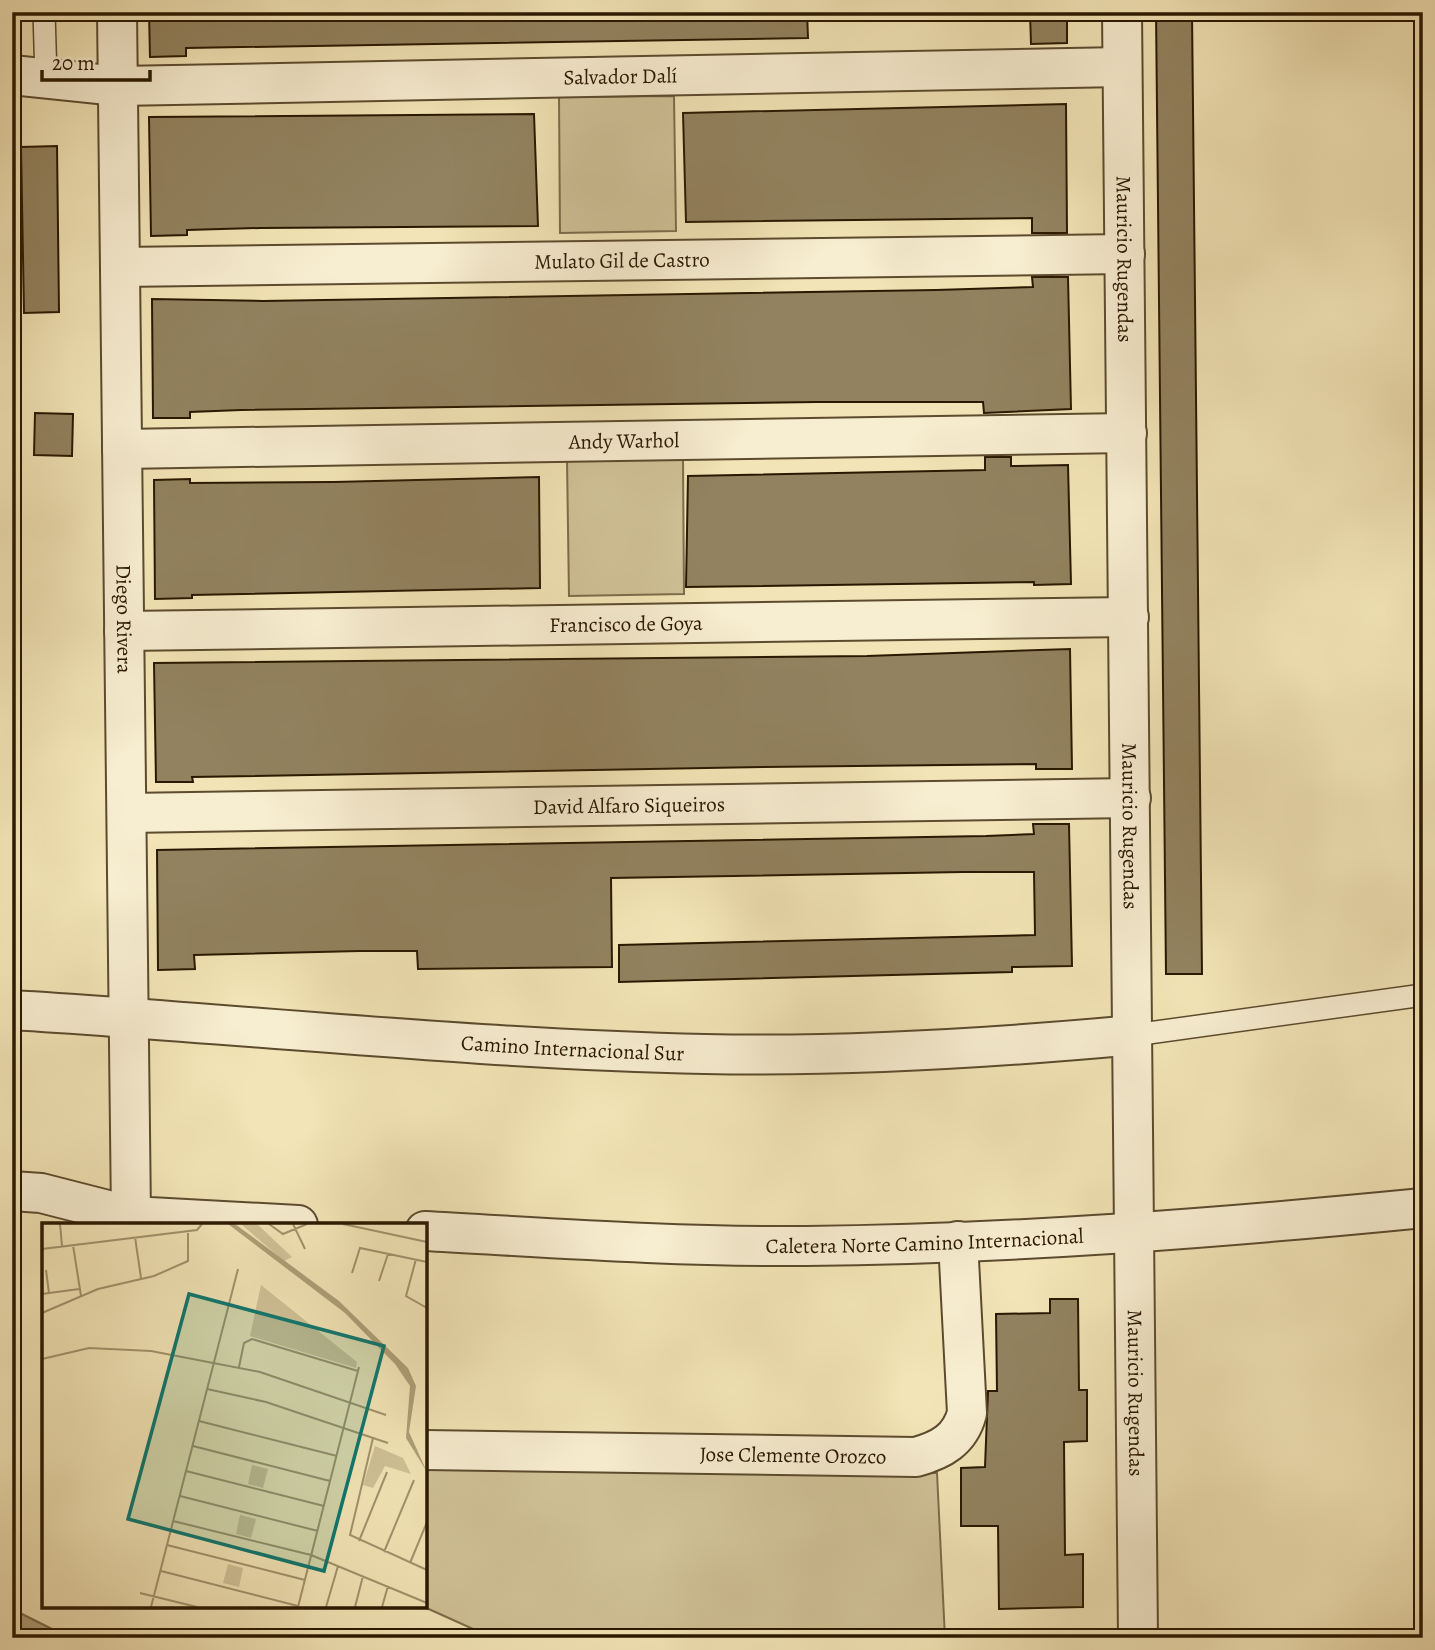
<svg xmlns="http://www.w3.org/2000/svg" width="1435" height="1650" viewBox="0 0 1435 1650" font-family="Alegreya,serif">
  <style>
    .green { fill: #d0c197; stroke: #7d6c4c; stroke-width: 2 }
    .water { fill: #ae9f78; stroke: #796948; stroke-width: 2 }
    .building { fill: #92825f; stroke: #2a1800; stroke-width: 2 }
    .lines { fill: none; stroke-linecap: round; stroke-linejoin: round }
    .service-casing { stroke: #5c4b2e; stroke-width: 24 }
    .minor-casing { stroke: #5c4b2e; stroke-width: 42 }
    .tertiary-casing { stroke: #5c4b2e; stroke-width: 42 }
    .service { stroke: #f7edd0; stroke-width: 21 }
    .minor { stroke: #f7edd0; stroke-width: 38 }
    .tertiary { stroke: #f7edd0; stroke-width: 38 }
    .labels { text-anchor: middle; stroke-width: 7; stroke-linejoin: round; paint-order: stroke }
    .street-label { font-size: 21px; fill: #2a1800; stroke: #f7edd0 }
    .inset-road { fill: none; stroke: #a2926d; stroke-width: 2 }
    .view { fill: #0f766e; fill-opacity: 0.15; stroke: #0f766e; stroke-width: 3.5 }
    .inset-edge { fill: none; stroke: #2a1800; stroke-width: 3.5 }
  </style>
  <rect width="100%" height="100%" fill="#f2e4b6"/>
  <filter id="stains"><feTurbulence type="fractalNoise" baseFrequency=".00286" numOctaves="4"/><feColorMatrix values="0 0 0 0 .2 0 0 0 0 .09 0 0 0 0 .02 0 0 0 .5 -.17"/></filter>
  <radialGradient id="worn" r=".72"><stop offset=".6" stop-color="#630" stop-opacity="0"/><stop offset="1" stop-color="#630" stop-opacity=".3"/></radialGradient>
  <path class="green" d="M 674,96 L 676,231 L 560,233 L 559,97 Z
    M 683,458 L 684,594 L 569,596 L 567,460 Z
    M 425,1458 L 937,1473 L 945,1638 L 493,1638 L 422,1606 L 425,1606 Z"/>
  <path class="water" d="M 12,1609 L 70,1638 L 12,1638 Z"/>
  <path class="building" d="M 149,12 L 807,12 L 808,38 L 186,48 L 186,56 L 150,57 Z
    M 1030,12 L 1067,12 L 1067,43 L 1031,44 Z
    M 1156,12 L 1192,12 L 1202,974 L 1166,974 Z
    M 1066,104 L 1067,233 L 1032,233 L 1032,218 L 686,222 L 683,113 Z
    M 534,114 L 538,226 L 260,228 L 187,230 L 187,235 L 151,236 L 149,117 Z
    M 57,146 L 59,312 L 24,313 L 21,147 Z
    M 1032,277 L 1068,277 L 1071,409 L 984,413 L 983,402 L 817,402 L 241,410 L 190,412 L 190,418 L 153,418 L 152,299 L 263,301 L 936,290 L 1033,287 Z
    M 35,413 L 73,414 L 72,456 L 34,455 Z
    M 985,457 L 1011,457 L 1011,466 L 1068,465 L 1071,584 L 1034,585 L 1034,582 L 686,587 L 688,476 L 985,470 Z
    M 539,477 L 540,588 L 192,595 L 192,598 L 155,599 L 154,480 L 190,479 L 190,483 L 334,482 Z
    M 1070,649 L 1072,769 L 1036,769 L 1036,764 L 763,767 L 192,777 L 193,782 L 156,782 L 154,663 L 867,656 Z
    M 1033,824 L 1069,824 L 1072,966 L 1012,967 L 1012,972 L 619,982 L 619,945 L 1035,935 L 1034,872 L 963,872 L 611,878 L 612,967 L 418,969 L 417,951 L 360,951 L 194,955 L 195,969 L 158,970 L 157,850 L 986,836 L 1034,834 Z
    M 1050,1299 L 1078,1299 L 1079,1390 L 1087,1390 L 1087,1441 L 1064,1442 L 1065,1555 L 1083,1554 L 1083,1607 L 999,1609 L 998,1526 L 961,1526 L 961,1468 L 985,1467 L 988,1391 L 997,1391 L 996,1314 L 1050,1313 Z"/>
  <g class="lines">
    <g class="service-casing">
      <path id="service" d="M 44,12 L 46,79
        M 1134,1035 L 1423,995"/>
    </g>
    <g class="minor-casing">
      <g id="minor">
        <path id="s1" d="M 1122,12 L 1138,1638"/>
        <path id="s2" d="M 12,75 L 118,86 L 1122,67"/>
        <path id="s3" d="M 120,267 L 1125,254"/>
        <path id="s4" d="M 122,449 L 1127,433"/>
        <path id="s5" d="M 124,631 L 1129,617"/>
        <path id="s6" d="M 127,813 L 1131,798"/>
        <path id="s7" d="M 12,1010 C 243,1024 474,1049 705,1054 C 848,1057 992,1048 1134,1035"/>
        <path d="M 12,1191 L 41,1193 L 131,1216 L 132,1225"/>
        <path id="s8" d="M 425,1450 L 916,1457 C 941,1450 960,1440 967,1413 L 958,1241"/>
      </g>
    </g>
    <g class="tertiary-casing">
      <g id="tertiary">
        <path id="s9" d="M 117,12 L 131,1216 L 298,1225"/>
        <path id="s10" d="M 425,1231 C 552,1238 679,1247 806,1246 C 1011,1244 1218,1228 1423,1208"/>
      </g>
    </g>
    <use href="#service" class="service"/>
    <use href="#minor" class="minor"/>
    <use href="#tertiary" class="tertiary"/>
  </g>
  <g class="labels">
    <g class="street-label">
      <text dy="7" stroke="none"><textPath href="#s2" startOffset="609">Salvador Dalí</textPath></text>
      <text dy="7" stroke="none"><textPath href="#s1" startOffset="247">Mauricio Rugendas</textPath></text>
      <text dy="7" stroke="none"><textPath href="#s3" startOffset="502">Mulato Gil de Castro</textPath></text>
      <text dy="7" stroke="none"><textPath href="#s4" startOffset="502">Andy Warhol</textPath></text>
      <text dy="7" stroke="none"><textPath href="#s9" startOffset="607">Diego Rivera</textPath></text>
      <text dy="7" stroke="none"><textPath href="#s5" startOffset="502">Francisco de Goya</textPath></text>
      <text dy="7" stroke="none"><textPath href="#s6" startOffset="502">David Alfaro Siqueiros</textPath></text>
      <text dy="7" stroke="none"><textPath href="#s1" startOffset="814">Mauricio Rugendas</textPath></text>
      <text dy="7" stroke="none"><textPath href="#s7" startOffset="562">Camino Internacional Sur</textPath></text>
      <text dy="7" stroke="none"><textPath href="#s10" startOffset="500">Caletera Norte Camino Internacional</textPath></text>
      <text dy="7" stroke="none"><textPath href="#s1" startOffset="1381">Mauricio Rugendas</textPath></text>
      <text dy="7" stroke="none"><textPath href="#s8" startOffset="368">Jose Clemente Orozco</textPath></text>
    </g>
  </g>
  <g transform="translate(42 1223)">
    <rect width="385" height="385" fill="#f2e4b6"/>
    <path d="M 199,1 L 215,1 L 250,34 L 242,38 ZM 219,62 L 315,139 L 314,145 L 208,113 ZM 333,223 L 361,235 L 369,251 L 343,243 L 331,265 L 321,262 ZM 210,242 L 226,246 L 221,265 L 206,261 ZM 198,292 L 214,296 L 209,315 L 194,311 ZM 186,341 L 201,345 L 197,364 L 181,360 Z" fill="#d0c197"/>
    <path d="M 186,1 L 193,1 L 297,78 L 366,145 L 374,163 L 367,209 L 385,249 L 364,215 L 368,163 L 353,141 L 303,90 Z" fill="#ae9f78"/>
    <path class="inset-road" d="M 18,1 L 20,23M 227,1 L 241,11 L 265,1M 251,1 L 263,26M 301,1 L 385,19M 93,14 L 99,55M 31,22 L 39,73M 0,26 L 155,7 L 160,1M 374,36 L 364,73 L 385,85M 4,47 L 7,70M 310,50 L 318,25 L 385,39M 337,58 L 346,31M 0,71 L 37,66M 0,90 L 56,66 L 112,53 L 146,38 L 146,8M 0,136 L 47,125 L 109,128 L 218,149 L 344,192M 197,144 L 202,120 L 210,116 L 316,148M 165,166 L 224,179 L 346,220M 157,198 L 295,233M 331,215 L 308,312 L 385,347M 151,223 L 288,258M 144,248 L 282,283M 138,273 L 276,308M 131,298 L 269,332 L 385,380M 317,318 L 345,249M 125,322 L 263,357M 342,329 L 372,257M 368,340 L 385,299M 119,348 L 256,383M 98,370 L 155,384M 109,384 L 196,46M 256,384 L 317,144M 284,384 L 296,343M 313,384 L 321,353M 340,384 L 346,363"/>
    <path class="view" d="M 147,71 L 342,123 L 282,348 L 86,296 Z"/>
    <rect width="385" height="385" class="inset-edge"/>
  </g>
  <rect width="1435" height="1650" fill="none" stroke="#f2e4b6" stroke-width="42"/>
  <rect x="14" y="14" width="1407" height="1622" fill="none" stroke="#2a1800" stroke-width="3.5"/>
  <rect x="21" y="21" width="1393" height="1608" fill="none" stroke="#2a1800" stroke-width="2"/>
  <path d="M42 70v10h108v-10" fill="none" stroke="#2a1800" stroke-width="3.5"/>
  <text x="52" y="70" font-size="21" fill="#2a1800" stroke="#f7edd0" stroke-width="5" paint-order="stroke">20 m</text>
  <rect width="100%" height="100%" filter="url(#stains)"/>
  <rect width="100%" height="100%" fill="url(#worn)"/>
</svg>
